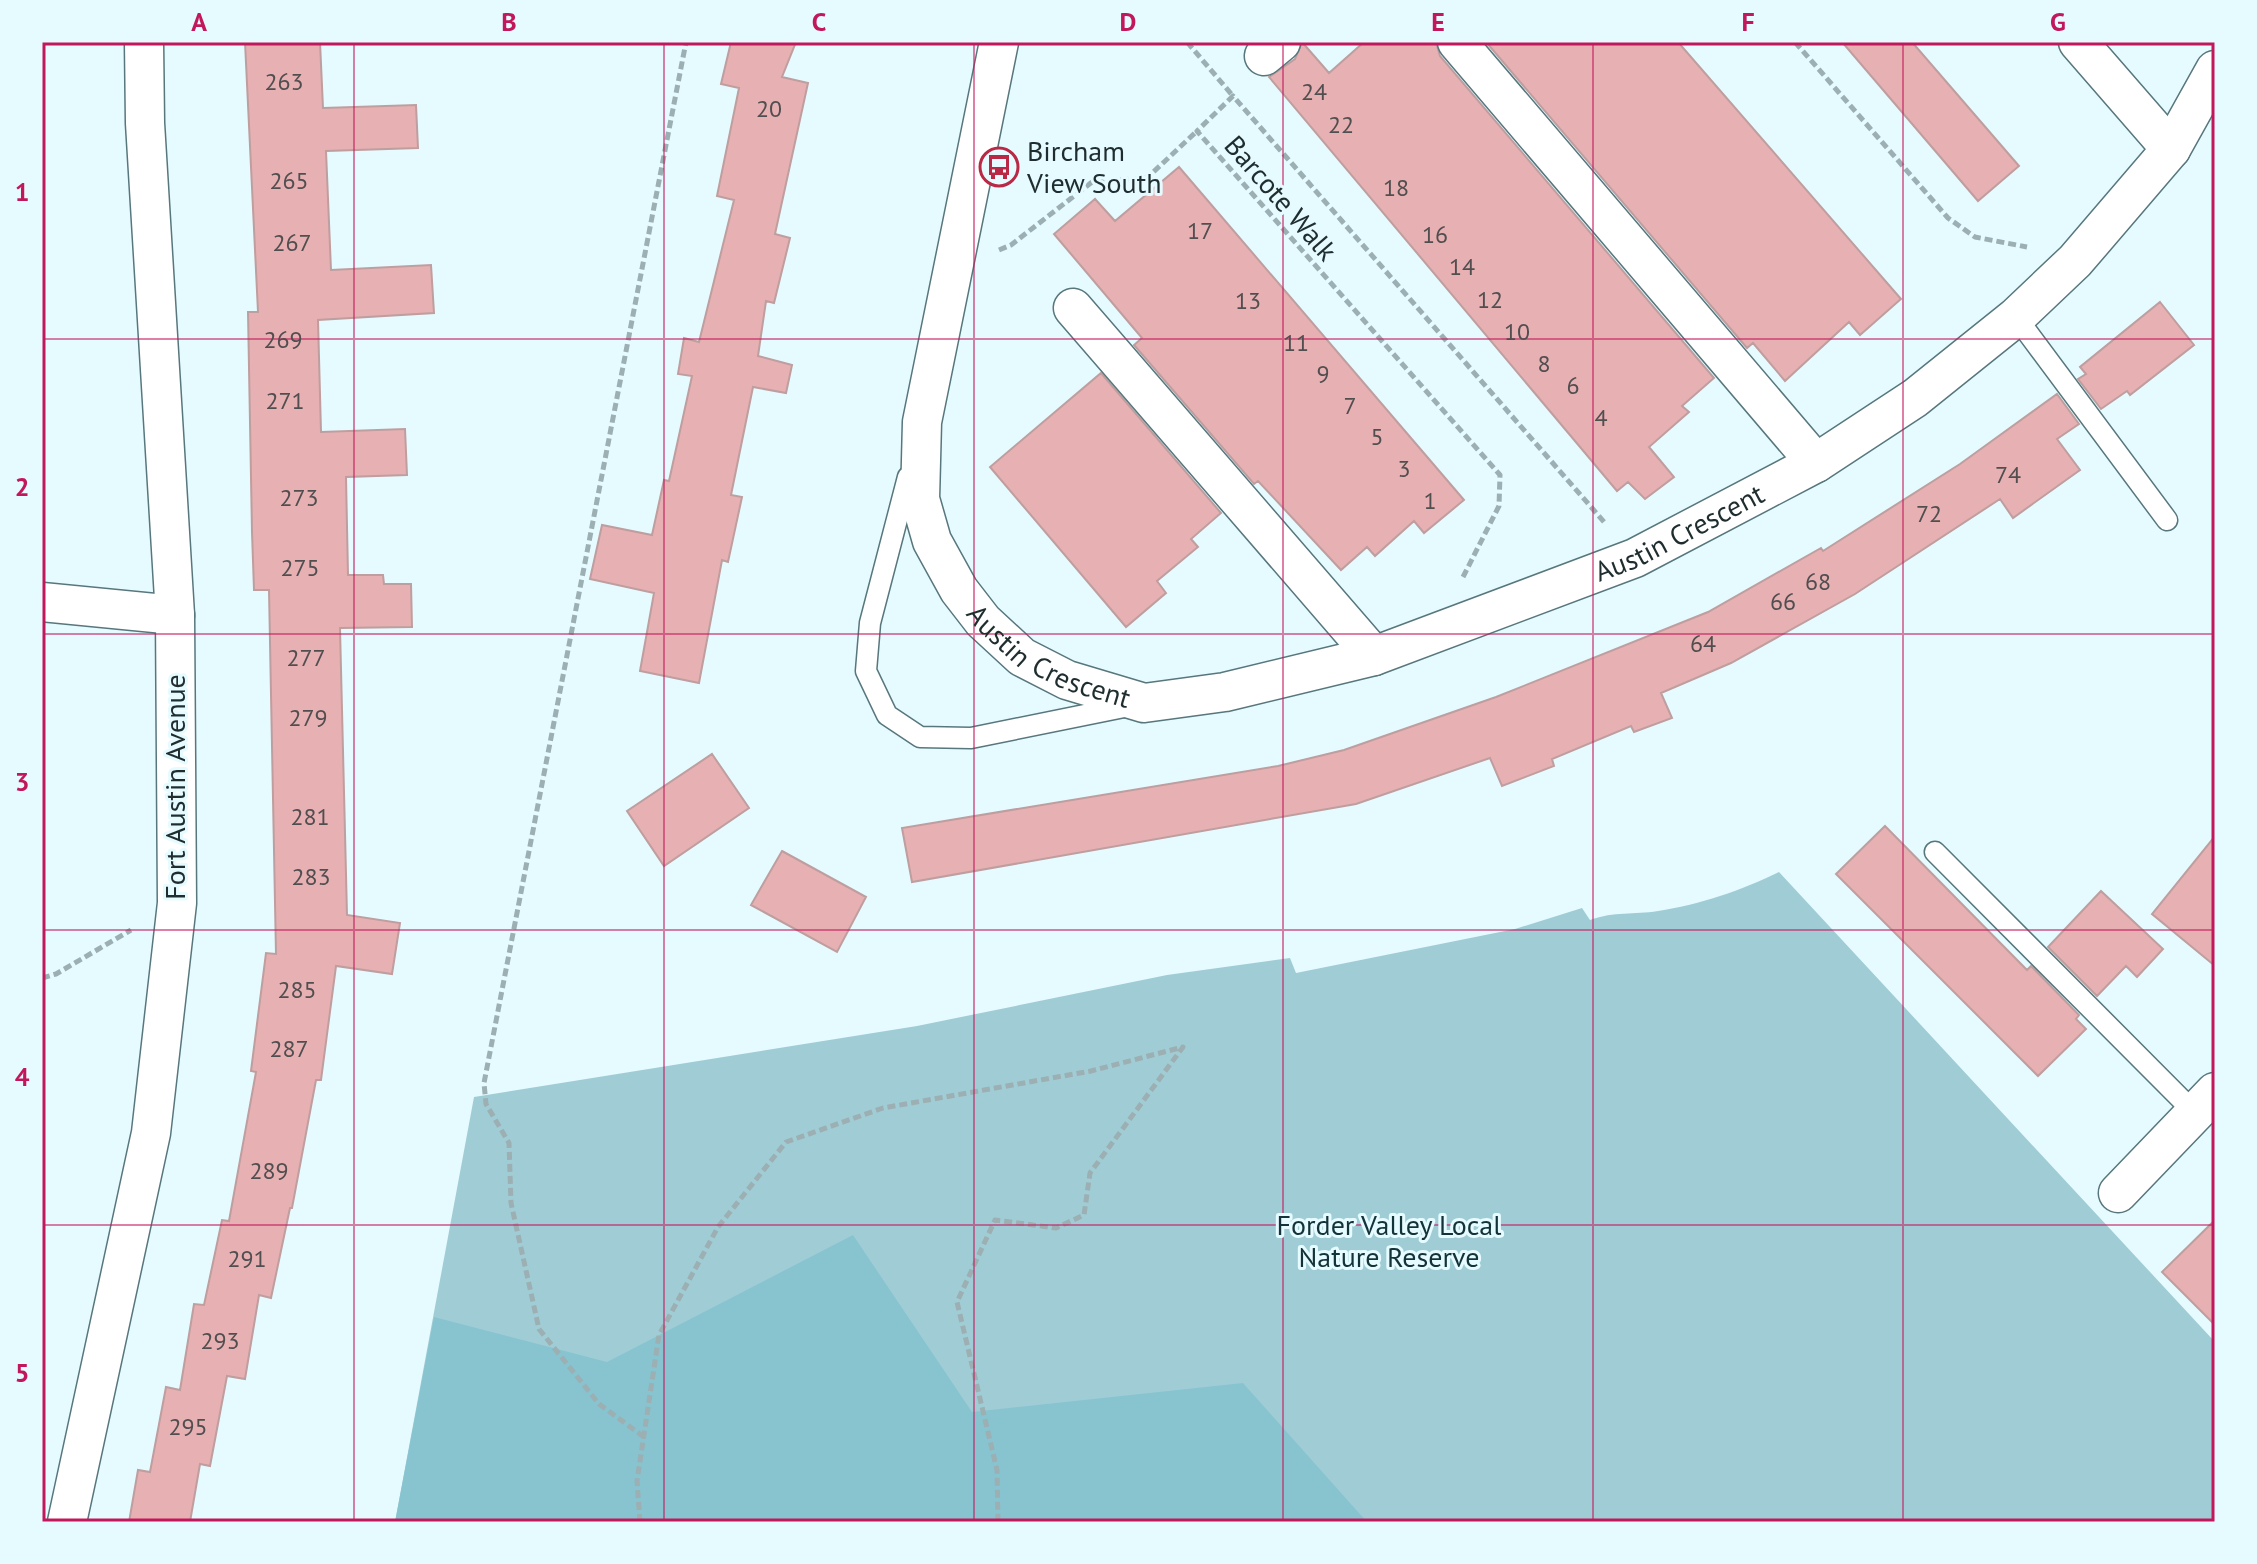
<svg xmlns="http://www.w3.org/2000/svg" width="2257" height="1564" viewBox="0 0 2257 1564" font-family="'PT Sans',sans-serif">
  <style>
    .green { fill: #a0cdd5 }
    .forest { fill: #87c4d0 }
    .building { fill: #e7b0b2; stroke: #be9e9f; stroke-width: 2 }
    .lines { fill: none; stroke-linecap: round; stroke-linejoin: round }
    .lane-casing { stroke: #57777d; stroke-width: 23 }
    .street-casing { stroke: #57777d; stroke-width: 41 }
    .path { stroke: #9cafb2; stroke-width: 5; stroke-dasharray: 8 4; stroke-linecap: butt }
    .lane { stroke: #fff; stroke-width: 20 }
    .street { stroke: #fff; stroke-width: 38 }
    .grid { fill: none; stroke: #c2185b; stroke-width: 2; stroke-opacity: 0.55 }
    .labels { text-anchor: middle; stroke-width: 6; stroke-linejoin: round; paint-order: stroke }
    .number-label { font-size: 24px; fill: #514e50 }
    .poi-label { font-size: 28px; fill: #1f2d2f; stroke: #e6fbff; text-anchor: start }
    .street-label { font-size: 28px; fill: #1f2d2f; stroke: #e6fbff }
    .park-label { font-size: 28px; fill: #143339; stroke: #e6fbff }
    .neatline { fill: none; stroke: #c2185b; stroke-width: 3 }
    .grid-label { font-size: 26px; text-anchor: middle; font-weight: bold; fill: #c2185b }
  </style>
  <rect width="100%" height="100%" fill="#e6fbff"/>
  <path class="green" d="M 1779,872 L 2215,1342 L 2215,1522 L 395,1522 L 474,1097 L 917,1026 L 1167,975 L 1290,958 L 1296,973 L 1515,929 L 1582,908 L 1590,920 C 1615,911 1633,915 1658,911 C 1698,905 1743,890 1779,872 Z"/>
  <path class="forest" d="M 853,1235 L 972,1412 L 1243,1383 L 1367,1522 L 395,1522 L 434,1317 L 607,1362 Z"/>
  <path class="building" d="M 245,42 L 320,42 L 323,108 L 416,105 L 418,148 L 326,151 L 331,270 L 431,265 L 434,313 L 318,320 L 321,432 L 405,429 L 407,475 L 346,477 L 348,575 L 383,575 L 384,584 L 411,584 L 412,627 L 340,628 L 347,915 L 400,923 L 392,974 L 336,966 L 321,1080 L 316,1080 L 292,1208 L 290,1208 L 271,1298 L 259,1295 L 245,1379 L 227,1376 L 210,1466 L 200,1464 L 190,1522 L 129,1522 L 138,1470 L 150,1472 L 166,1387 L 180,1390 L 194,1304 L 204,1305 L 222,1220 L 229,1221 L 256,1072 L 251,1071 L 266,953 L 276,954 L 269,590 L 254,590 L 252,532 L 248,312 L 258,312 Z
    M 731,42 L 796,42 L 782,77 L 808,83 L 775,234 L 790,238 L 774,303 L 766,301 L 758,356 L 792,365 L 786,393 L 753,387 L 731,495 L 742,497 L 728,562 L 722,560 L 699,683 L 640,671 L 654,593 L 590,579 L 602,525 L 652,535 L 664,480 L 669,481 L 692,376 L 678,374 L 684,338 L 699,342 L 734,200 L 717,196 L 739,88 L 721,84 Z
    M 1302,42 L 1329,73 L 1364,42 L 1436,42 L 1440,56 L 1714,378 L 1682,406 L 1689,412 L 1649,447 L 1674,477 L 1645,499 L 1628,482 L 1617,491 L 1269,77 L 1295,59 Z
    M 1486,42 L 1678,42 L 1901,299 L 1860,335 L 1849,322 L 1785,381 L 1753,343 L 1747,348 Z
    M 1842,42 L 1912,42 L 2019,166 L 1978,201 Z
    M 1179,167 L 1464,500 L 1424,533 L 1414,521 L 1375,556 L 1367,547 L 1341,570 L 1258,481 L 1254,484 L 1134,345 L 1142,338 L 1054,234 L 1095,199 L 1115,221 Z
    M 2160,302 L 2194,345 L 2130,395 L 2127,391 L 2101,409 L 2078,379 L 2086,374 L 2080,367 Z
    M 1101,373 L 1221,513 L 1191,539 L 1198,547 L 1157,581 L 1166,593 L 1126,627 L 990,467 Z
    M 2057,394 L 2079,424 L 2057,439 L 2080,470 L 2013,518 L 2000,499 L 1855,594 L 1731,663 L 1661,693 L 1672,718 L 1634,732 L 1631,726 L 1552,759 L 1554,766 L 1502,786 L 1490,758 L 1356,804 L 912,882 L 902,828 L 1278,766 L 1344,750 L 1496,697 L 1708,612 L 1821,548 L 1823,551 L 1960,464 Z
    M 712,754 L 749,808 L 664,866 L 627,811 Z
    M 1885,826 L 2027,970 L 2031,966 L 2079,1015 L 2076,1019 L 2086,1029 L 2038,1076 L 1836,874 Z
    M 2215,836 L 2215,966 L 2152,914 Z
    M 782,851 L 866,897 L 837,952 L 751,905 Z
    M 2101,891 L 2163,949 L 2137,977 L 2126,966 L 2097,996 L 2048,947 Z
    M 2215,1220 L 2215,1325 L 2162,1272 Z"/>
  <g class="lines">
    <g class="lane-casing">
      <path id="lane" d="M 2016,317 L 2167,520
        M 908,477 L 870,623 L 866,671 L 887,715 L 920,737 L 971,738 L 1129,706
        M 1935,852 L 2195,1113"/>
    </g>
    <g class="street-casing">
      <g id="street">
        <path id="s1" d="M 999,42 L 922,422 L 920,499 L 932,541 L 959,590 L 983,621 L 1022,657 L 1067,680 L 1144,703 L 1225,692 L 1374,656 L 1635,558 L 1816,463 L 1915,398 L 2016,317 L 2075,261 L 2171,149 L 2215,70"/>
        <path d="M 1457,42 L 1816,463"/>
        <path d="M 2078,42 L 2171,149"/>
        <path d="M 1264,56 L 1281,42"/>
        <path d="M 1073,308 L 1374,656"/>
        <path d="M 42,602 L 175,615"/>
        <path d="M 2118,1193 L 2215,1092"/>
        <path d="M 67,1522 L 151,1133 L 177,903 L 175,615 L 145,123 L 144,42"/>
      </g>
    </g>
    <path class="path" d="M 1187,42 L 1233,96
      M 1795,42 L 1948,218 L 1975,237 L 2027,247
      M 999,250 L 1011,245 L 1092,182 L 1147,178 L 1197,131
      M 1463,577 L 1499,506 L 1500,475 L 1197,131 L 1233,96 L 1605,523
      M 42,978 L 56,974 L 131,930
      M 644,1437 L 599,1404 L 539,1329 L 511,1203 L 509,1143 L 486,1104 L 484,1083 L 686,42
      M 640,1522 L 637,1481 L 659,1335 L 718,1227 L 786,1142 L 883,1108 L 1091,1071 L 1183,1047 L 1090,1173 L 1084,1215 L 1056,1228 L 995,1220 L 957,1302 L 997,1470 L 998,1522"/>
    <use href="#lane" class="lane"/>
    <use href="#street" class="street"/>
  </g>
  <path class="grid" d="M 354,42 L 354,1522M 664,42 L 664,1522M 974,42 L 974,1522M 1283,42 L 1283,1522M 1593,42 L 1593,1522M 1903,42 L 1903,1522M 42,339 L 2215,339M 42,634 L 2215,634M 42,930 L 2215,930M 42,1225 L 2215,1225"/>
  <defs>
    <g id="bus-ring" transform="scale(2)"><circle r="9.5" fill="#e6fbff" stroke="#b92844" stroke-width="1.5"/><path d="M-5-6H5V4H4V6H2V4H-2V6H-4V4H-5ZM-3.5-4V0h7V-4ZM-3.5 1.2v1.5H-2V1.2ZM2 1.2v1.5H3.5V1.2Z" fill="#b92844"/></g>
  </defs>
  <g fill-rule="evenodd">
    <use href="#bus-ring" x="999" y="167"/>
  </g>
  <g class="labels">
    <g class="number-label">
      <text x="284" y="90">263</text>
      <text x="1314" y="100">24</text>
      <text x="769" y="117">20</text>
      <text x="1341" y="133">22</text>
      <text x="289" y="189">265</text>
      <text x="1396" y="196">18</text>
      <text x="1200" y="239">17</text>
      <text x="1435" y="243">16</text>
      <text x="292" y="251">267</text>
      <text x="1462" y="275">14</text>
      <text x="1490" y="308">12</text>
      <text x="1248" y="309">13</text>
      <text x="1517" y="340">10</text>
      <text x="283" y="348">269</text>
      <text x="1296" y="351">11</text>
      <text x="1544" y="372">8</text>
      <text x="1323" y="382">9</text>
      <text x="1573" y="394">6</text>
      <text x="285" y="409">271</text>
      <text x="1350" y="414">7</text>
      <text x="1601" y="426">4</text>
      <text x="1377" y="445">5</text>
      <text x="1404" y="477">3</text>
      <text x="2008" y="483">74</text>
      <text x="299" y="506">273</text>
      <text x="1430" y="509">1</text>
      <text x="1929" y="522">72</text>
      <text x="300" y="576">275</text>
      <text x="1818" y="590">68</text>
      <text x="1783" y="610">66</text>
      <text x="1703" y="652">64</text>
      <text x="306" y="666">277</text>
      <text x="308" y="726">279</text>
      <text x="310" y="825">281</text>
      <text x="311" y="885">283</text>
      <text x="297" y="998">285</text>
      <text x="289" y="1057">287</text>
      <text x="269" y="1179">289</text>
      <text x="247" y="1267">291</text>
      <text x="220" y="1349">293</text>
      <text x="188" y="1435">295</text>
    </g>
    <g class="poi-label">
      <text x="1027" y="161">Bircham<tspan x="1027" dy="32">View South</tspan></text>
    </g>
    <g class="street-label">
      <text transform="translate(1281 198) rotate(49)" y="10">Barcote Walk</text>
      <text dy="10" stroke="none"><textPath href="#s1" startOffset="1352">Austin Crescent</textPath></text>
      <text dy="10" stroke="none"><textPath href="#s1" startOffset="680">Austin Crescent</textPath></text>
      <text transform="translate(175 787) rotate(-90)" y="10">Fort Austin Avenue</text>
    </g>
    <g class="park-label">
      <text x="1389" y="1235">Forder Valley Local<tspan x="1389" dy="32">Nature Reserve</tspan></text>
    </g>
  </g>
  <rect width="2257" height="1564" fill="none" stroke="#e6fbff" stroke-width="88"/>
  <rect x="44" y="44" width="2169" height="1476" class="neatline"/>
  <g class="grid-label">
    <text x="199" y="31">A</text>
    <text x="509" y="31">B</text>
    <text x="819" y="31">C</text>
    <text x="1128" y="31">D</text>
    <text x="1438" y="31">E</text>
    <text x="1748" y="31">F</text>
    <text x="2058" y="31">G</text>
    <text x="22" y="201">1</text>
    <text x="22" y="496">2</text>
    <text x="22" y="791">3</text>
    <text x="22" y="1086">4</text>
    <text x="22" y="1382">5</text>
  </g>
</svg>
